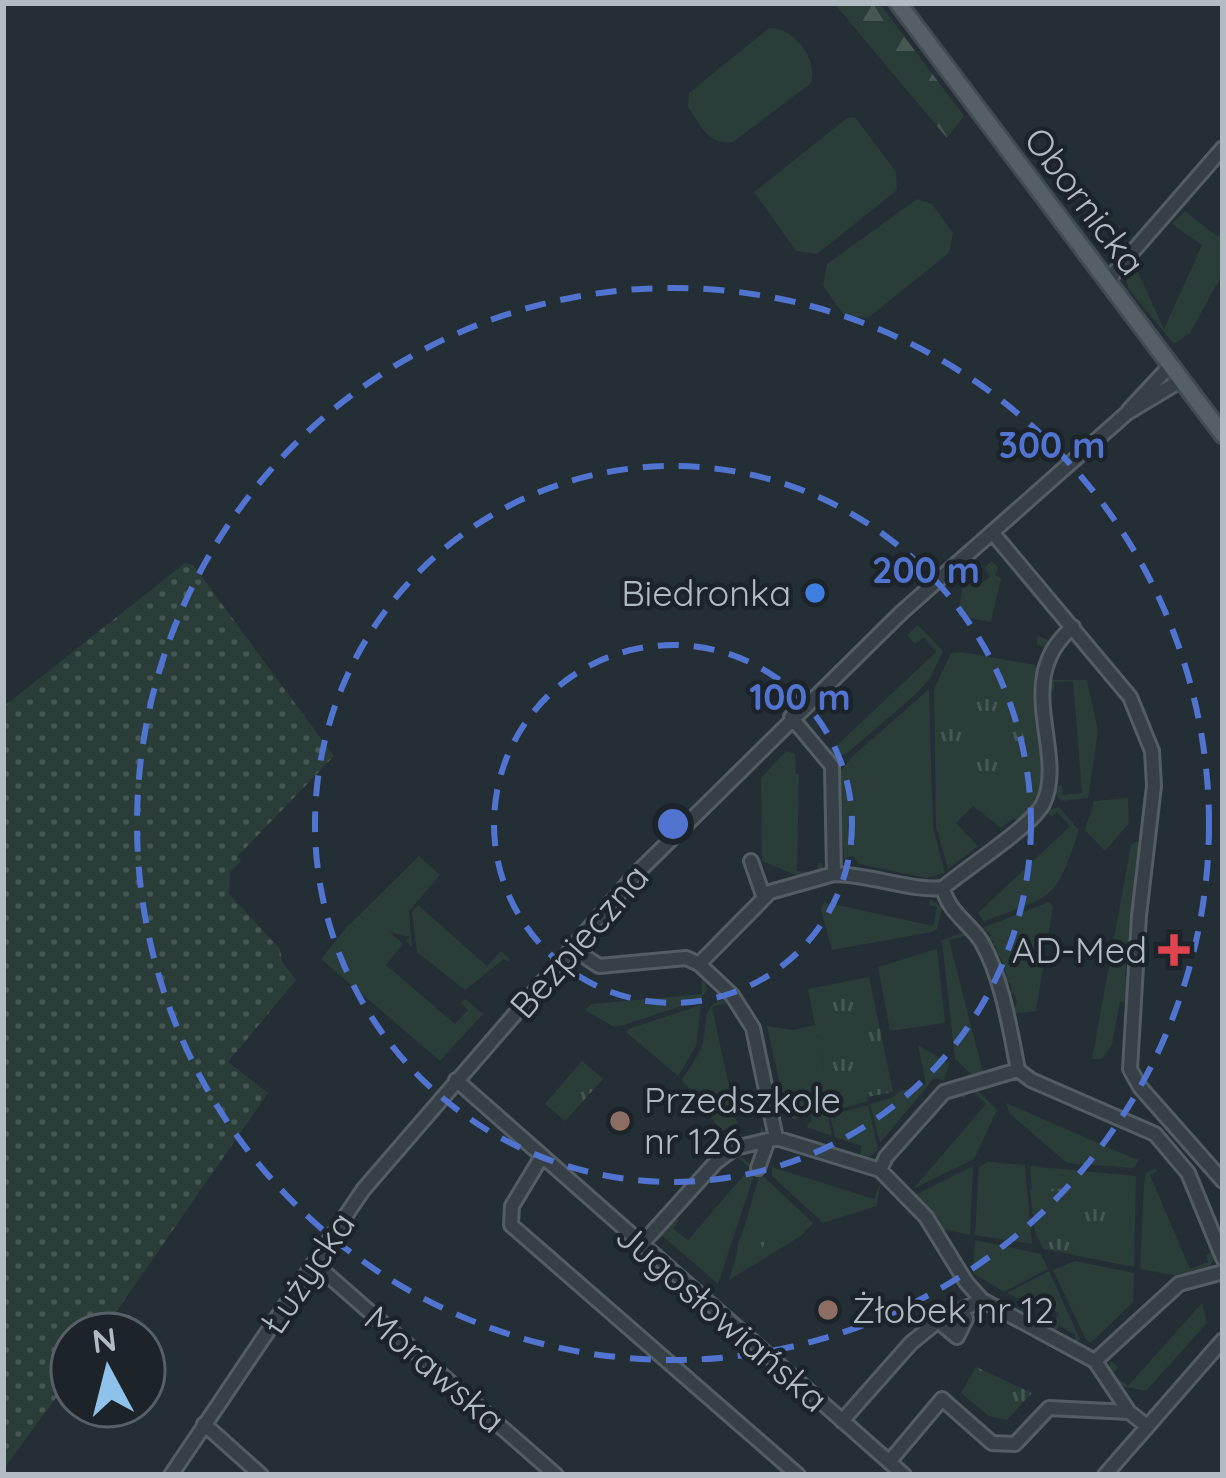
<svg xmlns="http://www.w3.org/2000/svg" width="1226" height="1478" viewBox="0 0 1226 1478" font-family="Quicksand,sans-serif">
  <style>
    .grass { fill: #2b3d39 }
    .forest { fill: url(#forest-firs) }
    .park { fill: url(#park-tufts) }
    .garden { fill: url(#garden-dots) }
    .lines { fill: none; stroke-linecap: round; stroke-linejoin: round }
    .minor-casing { stroke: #545d64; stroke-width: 18 }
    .major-casing { stroke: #424b52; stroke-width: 21 }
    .minor { stroke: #364046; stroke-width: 12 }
    .major { stroke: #545f66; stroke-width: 15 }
    .ring { fill: none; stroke: #5174d0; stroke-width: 6; stroke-dasharray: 21 15 }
    .shop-dot { fill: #3f7fe0; stroke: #1c242a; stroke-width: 4.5 }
    .health-dot { fill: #e0444e; stroke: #1c242a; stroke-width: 4.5 }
    .education-dot { fill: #8d6e63; stroke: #1c242a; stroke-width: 4.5 }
    .labels { text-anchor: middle; stroke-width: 9; stroke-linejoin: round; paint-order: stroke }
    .street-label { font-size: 36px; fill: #b1bbc2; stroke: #1c242a }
    .poi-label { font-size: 36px; fill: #b1bbc2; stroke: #1c242a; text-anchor: end }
    .centre { fill: #5174d0; stroke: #1c242a; stroke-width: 6 }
    .ring-label { font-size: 36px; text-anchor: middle; font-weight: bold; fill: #5174d0; stroke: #1c242a; stroke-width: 9; stroke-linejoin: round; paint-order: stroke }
  </style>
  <defs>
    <pattern id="forest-firs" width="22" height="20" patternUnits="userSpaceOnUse" patternTransform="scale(3)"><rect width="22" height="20" fill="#2b3d39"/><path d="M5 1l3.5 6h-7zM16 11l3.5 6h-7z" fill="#475754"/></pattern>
    <pattern id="park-tufts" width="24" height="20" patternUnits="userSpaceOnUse" patternTransform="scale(3)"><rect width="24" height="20" fill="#2b3d39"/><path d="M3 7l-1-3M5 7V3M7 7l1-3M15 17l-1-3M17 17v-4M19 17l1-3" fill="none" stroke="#475754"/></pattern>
    <pattern id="garden-dots" width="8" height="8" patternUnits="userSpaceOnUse" patternTransform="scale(3)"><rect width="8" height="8" fill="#2b3d39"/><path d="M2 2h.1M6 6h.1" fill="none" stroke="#475754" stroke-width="1.8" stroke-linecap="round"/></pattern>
  </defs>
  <rect width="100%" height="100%" fill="#232e35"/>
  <path class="grass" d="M 769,28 C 794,27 820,60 810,84 L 733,142 C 709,146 700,125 688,107 L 689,93 Z
    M 855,117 L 896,172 L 897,190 L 817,254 L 796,251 L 754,192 L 847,118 Z
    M 917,199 L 932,204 L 953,233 L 949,253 L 868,318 L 844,315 L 823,286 L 827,264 Z
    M 1185,211 L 1218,237 L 1223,231 L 1223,273 L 1190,333 L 1174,344 L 1130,291 L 1126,282 L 1135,266 L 1164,329 L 1202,245 L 1172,224 Z
    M 992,561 L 998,568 L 995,575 L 1001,578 L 991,622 L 958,616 L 963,584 L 971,578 L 979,585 L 990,577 L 984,568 Z
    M 918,625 L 943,651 L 930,678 L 916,694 L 846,754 L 830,759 L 826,750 L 835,747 L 936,652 L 924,637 L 915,644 L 907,635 Z
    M 1038,636 L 1051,641 C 1047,656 1041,672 1040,688 C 1036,736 1058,786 1020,824 L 1014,818 L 1001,828 L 973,806 L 956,823 L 978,846 L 948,869 L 936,827 L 934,689 L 951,653 L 962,652 L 1041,666 L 1045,647 L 1037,645 Z
    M 1049,680 L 1087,680 L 1098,731 L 1088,798 L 1061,801 L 1051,787 L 1062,785 L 1063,795 L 1082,793 L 1073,681 L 1054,682 L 1054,690 L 1047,691 Z
    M 929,689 L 933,827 L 945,873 L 926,878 L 859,864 L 853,856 L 844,858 L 838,774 L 853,756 Z
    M 786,751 L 795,754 L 796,774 L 799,774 L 797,871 L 817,872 L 818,863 L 822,863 L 823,873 L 801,877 L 762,861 L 761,778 Z
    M 1128,798 L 1129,823 L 1105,851 L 1085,830 L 1094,801 Z
    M 1059,807 L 1079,830 C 1055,902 1055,895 984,921 L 978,913 L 1070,826 L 1057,812 L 1051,817 L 1044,811 Z
    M 1135,842 L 1145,842 L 1125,975 L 1131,1003 L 1120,1002 L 1112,1044 L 1102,1059 L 1092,1059 L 1131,845 Z
    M 419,856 L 440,875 L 409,911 L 412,947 L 406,941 L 410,937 L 390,932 L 403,944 L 386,965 L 455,1024 L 468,1010 L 461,1003 L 465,999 L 483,1014 L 440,1061 L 321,959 L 345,929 Z
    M 930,899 L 942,907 L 937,929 L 932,932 L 832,950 L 821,910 L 824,902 L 933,926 L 937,907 L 929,905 Z
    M 1049,902 L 1053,906 L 1036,1011 L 1012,1014 L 1017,1002 L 1013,993 L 1006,999 L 1012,989 L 1010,982 L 1002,987 L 1007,976 L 1000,956 L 993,962 L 991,955 L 997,948 L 995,945 L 989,952 L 994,940 L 986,944 L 991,935 L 985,929 L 980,934 L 977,930 Z
    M 418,905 L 487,966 L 501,951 L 510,959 L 509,962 L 504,959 L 465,990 L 417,952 L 412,912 Z
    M 968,931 L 976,943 L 971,943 L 968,935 L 949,940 L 984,1076 L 975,1078 L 955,1059 L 942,940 Z
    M 937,949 L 945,1023 L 890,1031 L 878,967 Z
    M 702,974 L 707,990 L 700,1000 L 624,1025 L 614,1027 L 585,1010 L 592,1004 L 702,994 Z
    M 727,999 L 732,1002 L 712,1007 L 740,1138 L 760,1135 L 761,1126 L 766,1133 L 739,1143 L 716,1124 L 682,1080 C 689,1069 698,1057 702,1045 C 709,1024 699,1004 727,999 Z
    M 701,1005 L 696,1046 L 678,1076 L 627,1033 L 628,1029 Z
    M 815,1025 L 831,1103 L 867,1097 L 868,1101 L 830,1112 L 826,1106 L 832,1136 L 806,1127 L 812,1120 L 810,1114 L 794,1120 L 785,1108 L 767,1026 L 793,1030 Z
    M 918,1045 L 949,1064 L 944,1080 L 934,1078 L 880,1143 L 870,1104 L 894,1097 L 899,1091 L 926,1084 Z
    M 973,1086 L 997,1110 L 974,1159 L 913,1189 L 986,1104 L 972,1090 L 963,1099 L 959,1092 Z
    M 1006,1103 L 1135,1159 L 1140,1158 L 1134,1168 L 1067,1163 L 1010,1114 Z
    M 868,1105 L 878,1150 L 869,1157 L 860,1155 L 862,1146 L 835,1137 L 830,1115 Z
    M 737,1154 L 752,1165 L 755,1172 L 718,1284 L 658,1232 L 672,1216 L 679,1221 L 673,1228 L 688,1240 L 750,1168 L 735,1155 L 726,1165 L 723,1162 Z
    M 988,1162 L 1025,1165 L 1032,1244 L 975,1235 L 979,1167 Z
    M 973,1166 L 970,1235 L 942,1229 L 915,1195 Z
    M 1030,1166 L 1136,1176 L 1134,1267 L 1043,1249 L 1035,1231 Z
    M 772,1167 L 874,1199 L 881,1181 L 877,1206 L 823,1223 L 772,1176 Z
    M 1155,1168 L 1157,1171 L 1150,1175 L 1190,1269 L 1208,1262 L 1206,1255 L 1214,1251 L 1216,1255 L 1209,1269 L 1189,1274 L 1189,1278 L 1140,1269 L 1144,1184 L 1146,1173 Z
    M 760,1173 L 813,1223 L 801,1236 L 729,1280 Z
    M 975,1240 L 1041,1254 L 1048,1269 L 1004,1292 L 973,1273 Z
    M 1075,1261 L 1134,1273 L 1133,1302 L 1091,1343 L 1086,1340 L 1053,1270 Z
    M 1049,1271 L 1080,1339 L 1075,1344 L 1075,1335 L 1059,1325 L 1056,1331 L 1052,1328 L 1059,1313 L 1035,1301 L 1028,1315 L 1021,1312 L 1022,1301 L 1007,1293 Z
    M 1202,1303 L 1207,1323 L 1146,1391 L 1116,1385 L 1108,1373 L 1111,1361 L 1118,1367 L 1113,1374 L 1128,1386 Z"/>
  <path class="forest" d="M 834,3 L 879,3 L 964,116 L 947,138 Z"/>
  <path class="park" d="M 973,692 L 1009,704 L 1027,743 L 1025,772 C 986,798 981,791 938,780 L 936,703 Z
    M 869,977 L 893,1092 L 831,1104 L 808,989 Z
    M 582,1061 L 603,1079 L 565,1121 L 545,1104 Z
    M 1112,1186 L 1104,1233 L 1071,1251 L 1044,1248 L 1035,1232 L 1030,1190 Z
    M 773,1199 L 785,1202 L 789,1210 L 754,1259 L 737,1247 L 752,1207 Z
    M 976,1367 L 1032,1393 L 1007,1420 L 989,1416 L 961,1393 Z"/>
  <path class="garden" d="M 185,563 L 193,565 L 334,756 L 238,856 L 241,861 L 230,872 L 229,894 L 280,949 L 282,962 L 296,980 L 228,1062 L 268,1093 L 101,1334 L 72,1334 L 72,1376 L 3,1470 L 3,707 Z"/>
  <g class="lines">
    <g class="minor-casing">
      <path id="minor" d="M 1108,280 L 1223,148
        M 1129,410 L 1169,367
        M 992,532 L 1130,697 L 1152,751 L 1154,786 L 1139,916 L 1130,1069 L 1140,1087 L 1223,1181
        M 791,717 L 832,766 L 834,874 L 770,892 L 699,964 L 732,995 L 753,1028 L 776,1138 L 880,1170 L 926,1217 L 966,1282 L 982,1300 L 1095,1361 L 1179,1284 L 1223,1272
        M 751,861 L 764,898
        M 834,874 C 867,874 916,892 943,888
        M 572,948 L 599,966 L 686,958 L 699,964
        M 1018,1070 C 1010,1029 1002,977 981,941 C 968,922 948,911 943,888 C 966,868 1031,827 1043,804 C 1068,753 1010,679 1073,627
        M 456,1080 L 904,1475
        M 541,1158 L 512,1206 L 511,1225 L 798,1475
        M 758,1168 L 767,1143
        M 880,1170 L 886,1157 L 944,1092 L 1018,1070 L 1031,1080 L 1155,1134 L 1188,1173 L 1223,1258
        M 641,1245 L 716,1162 L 735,1148 L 776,1138
        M 314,1263 L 556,1475
        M 938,1321 L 957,1337 L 966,1319 L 963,1310
        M 1095,1361 L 1129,1412 L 1147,1426
        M 842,1421 L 911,1343 L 938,1321 L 982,1300
        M 204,1424 L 261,1475
        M 889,1462 L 942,1399 L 992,1443 L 1015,1444 L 1049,1408 L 1129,1412
        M 171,1475 L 363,1190 L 636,874 L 902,612 L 1127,413 L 1180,381
        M 1105,1475 L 1223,1340"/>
    </g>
    <g class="major-casing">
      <path id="major" d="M 898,3 L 1223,435"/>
    </g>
    <use href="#minor" class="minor"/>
    <use href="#major" class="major"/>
  </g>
  <g class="ring">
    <circle cx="673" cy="824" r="179"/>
    <circle cx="673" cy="824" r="358"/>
    <circle cx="673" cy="824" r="536"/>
  </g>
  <circle class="shop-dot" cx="815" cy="593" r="12"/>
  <path class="health-dot" d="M1168 932h12v12h12v12h-12v12h-12v-12h-12v-12h12z"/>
  <g class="education-dot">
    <circle cx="620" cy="1121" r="12"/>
    <circle cx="828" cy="1310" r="12"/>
  </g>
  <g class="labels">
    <g class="street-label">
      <text transform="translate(1085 201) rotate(53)" y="13">Obornicka</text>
      <text transform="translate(579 941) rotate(-49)" y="13">Bezpieczna</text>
      <text transform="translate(307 1273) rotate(-56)" y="13">Łużycka</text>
      <text transform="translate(722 1317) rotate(41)" y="13">Jugosłowiańska</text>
      <text transform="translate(435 1369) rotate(41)" y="13">Morawska</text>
    </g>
    <g class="poi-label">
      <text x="791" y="606">Biedronka</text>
      <text x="1147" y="963">AD-Med</text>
      <text x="644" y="1113" text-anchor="start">Przedszkole<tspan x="644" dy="41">nr 126</tspan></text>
      <text x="852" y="1323" text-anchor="start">Żłobek nr 12</text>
    </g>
  </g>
  <circle cx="673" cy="824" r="18" class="centre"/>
  <g class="ring-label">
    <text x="1052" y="458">300 m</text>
    <text x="926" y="583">200 m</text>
    <text x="800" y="710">100 m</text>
  </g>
  <rect width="1226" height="1478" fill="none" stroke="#b1bbc2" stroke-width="12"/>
  <g transform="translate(108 1370) rotate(353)"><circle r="57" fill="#1c242a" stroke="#586067" stroke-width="3"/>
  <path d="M0-9L21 45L0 30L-21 45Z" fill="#8ec2ea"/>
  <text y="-18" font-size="33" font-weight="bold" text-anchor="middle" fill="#b1bbc2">N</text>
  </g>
</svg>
